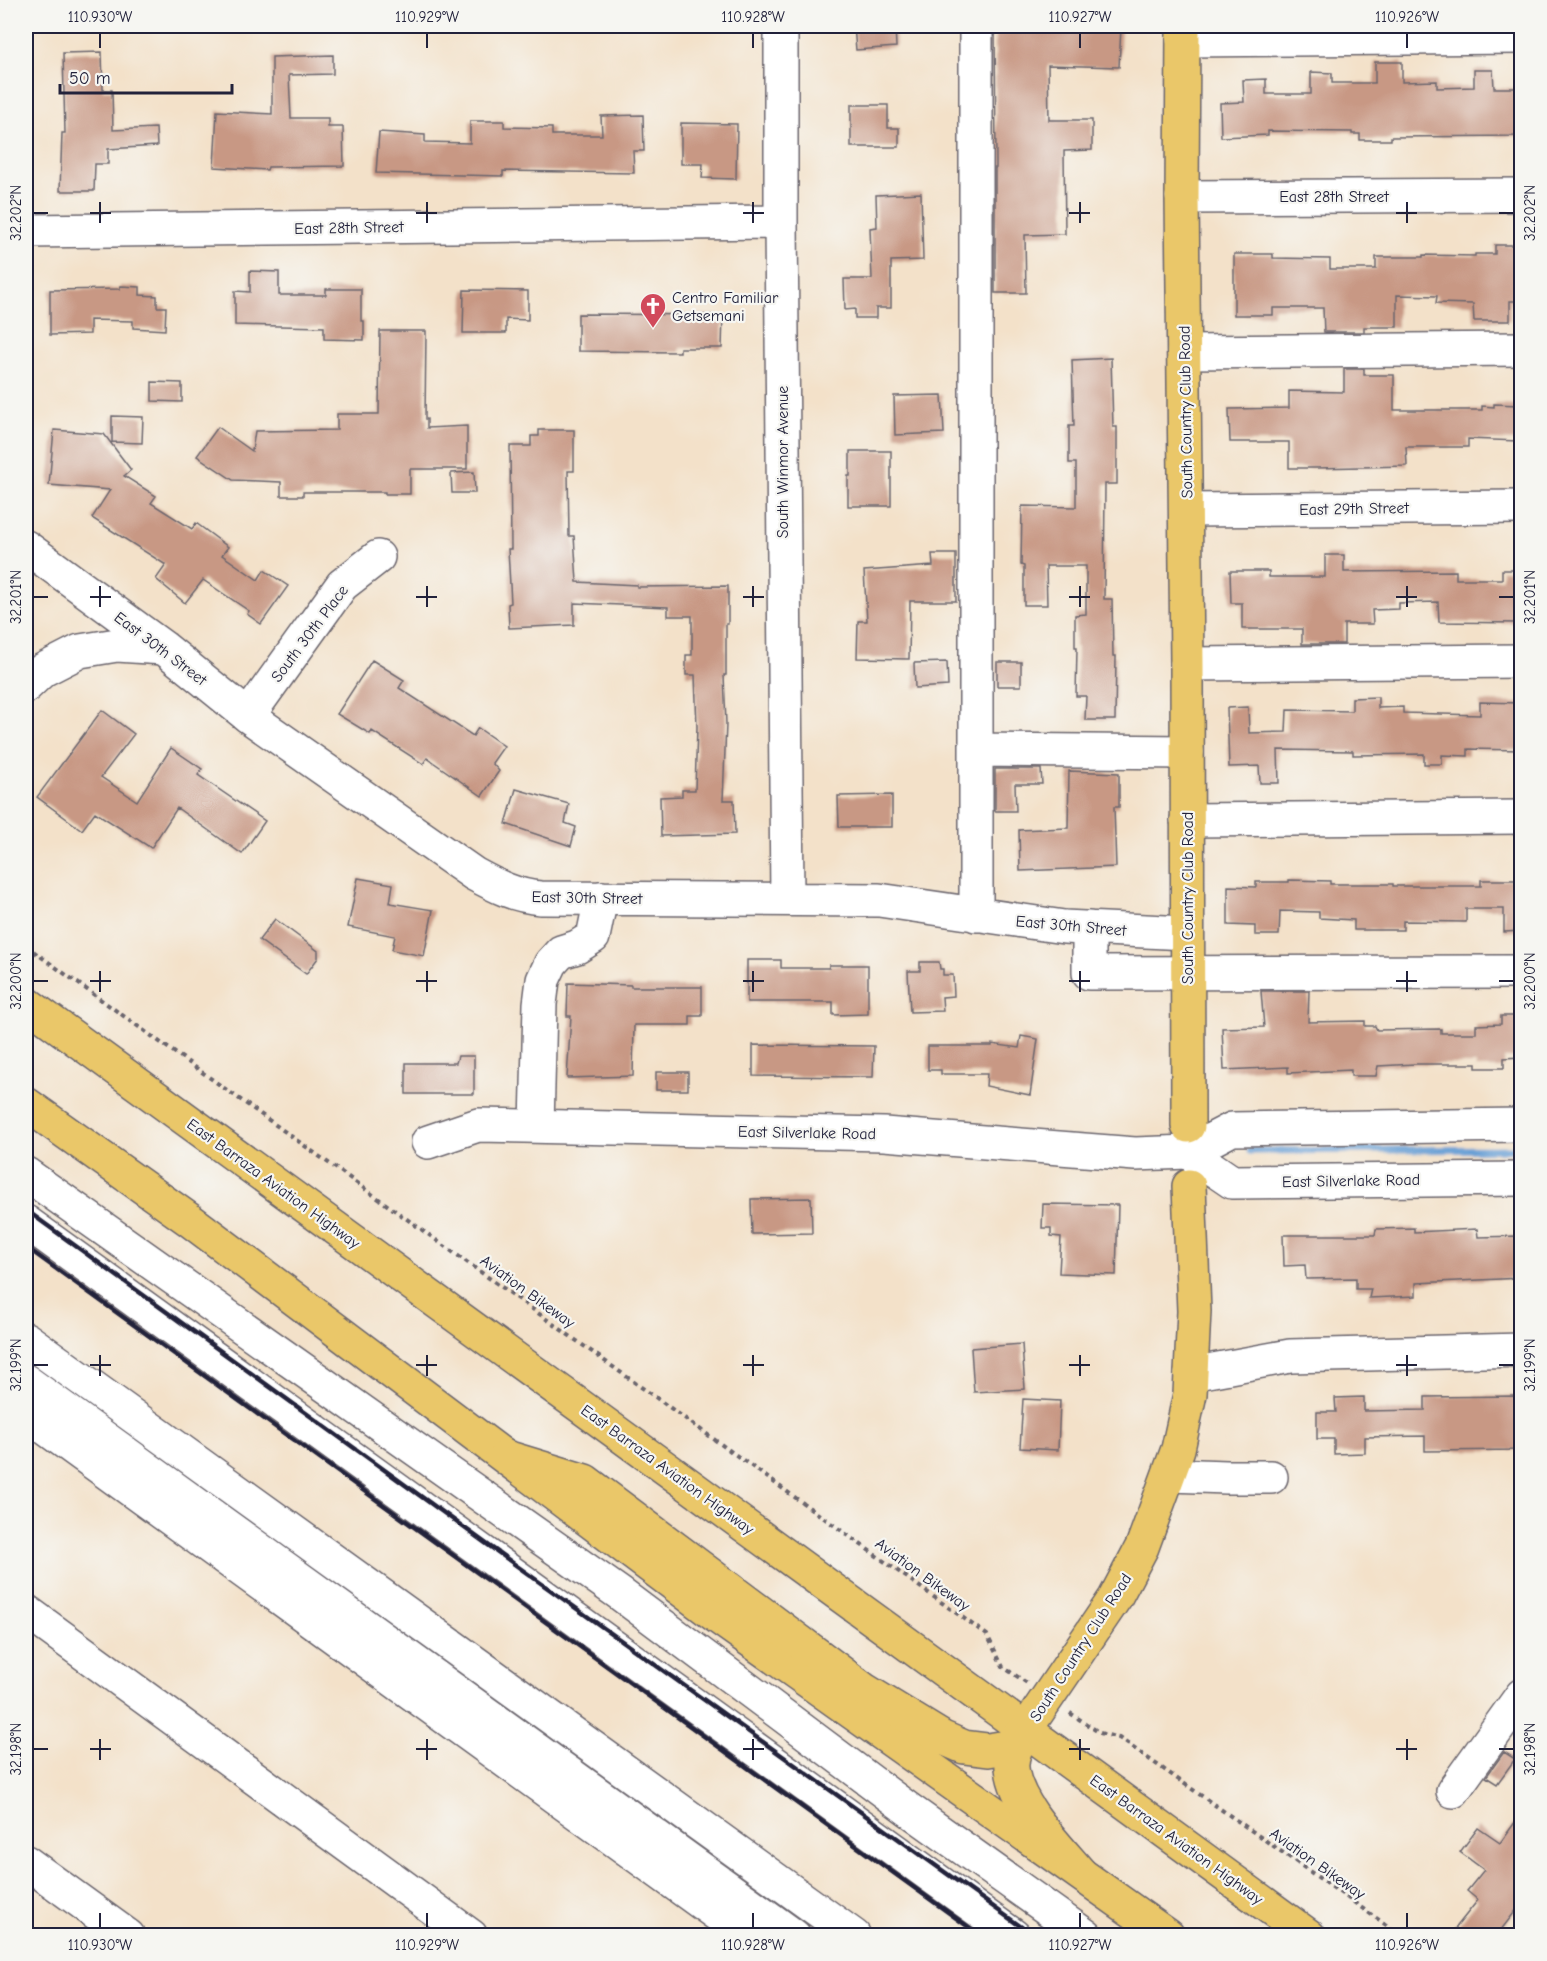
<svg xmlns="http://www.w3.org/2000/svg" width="1547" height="1961" viewBox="0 0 1547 1961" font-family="'Comic Neue',sans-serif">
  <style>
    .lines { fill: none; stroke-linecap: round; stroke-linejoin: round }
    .stream { stroke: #669ed4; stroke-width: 7 }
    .building { fill: #c89884 }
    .minor-casing { stroke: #6b656d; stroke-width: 36 }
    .major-casing { stroke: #6b656d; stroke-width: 36 }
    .highway-casing { stroke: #6b656d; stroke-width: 36 }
    .path { stroke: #6b656d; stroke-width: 4; stroke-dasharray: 4.5 4.5; stroke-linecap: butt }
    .minor { stroke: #fff; stroke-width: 33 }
    .major { stroke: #eac769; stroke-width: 33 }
    .highway { stroke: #eac769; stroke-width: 33 }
    .rail { stroke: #22223b; stroke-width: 4.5 }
    .ticks { fill: none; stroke: #22223b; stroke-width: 2 }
    .labels { text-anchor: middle; stroke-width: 4.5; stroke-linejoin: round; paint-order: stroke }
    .street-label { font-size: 16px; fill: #22223b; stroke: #f6f6f2 }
    .poi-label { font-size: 16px; fill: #22223b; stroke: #f6f6f2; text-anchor: start }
    .neatline { fill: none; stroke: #22223b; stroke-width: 2 }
    .ticks-label { font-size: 15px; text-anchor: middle; fill: #22223b }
  </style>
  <rect width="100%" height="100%" fill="#f6f6f2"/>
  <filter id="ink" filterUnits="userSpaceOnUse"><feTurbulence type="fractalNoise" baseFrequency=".0167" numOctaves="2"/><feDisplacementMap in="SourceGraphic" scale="12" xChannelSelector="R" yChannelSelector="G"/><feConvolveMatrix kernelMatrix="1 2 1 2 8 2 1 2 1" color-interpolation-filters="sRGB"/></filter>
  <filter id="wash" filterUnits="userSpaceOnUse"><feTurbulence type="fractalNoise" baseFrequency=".008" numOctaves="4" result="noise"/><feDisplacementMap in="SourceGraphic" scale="24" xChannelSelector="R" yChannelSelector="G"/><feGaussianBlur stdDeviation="1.35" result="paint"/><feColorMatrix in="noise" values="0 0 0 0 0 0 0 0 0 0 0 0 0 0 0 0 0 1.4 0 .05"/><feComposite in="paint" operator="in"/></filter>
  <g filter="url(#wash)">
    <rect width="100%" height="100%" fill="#f3e1c9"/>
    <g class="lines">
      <path class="stream" d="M 1250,1151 L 1522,1149"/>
    </g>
    <g id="blocks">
      <path class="building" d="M 854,26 L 895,26 L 896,47 L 856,50 Z
        M 995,26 L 1121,26 L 1119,67 L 1048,65 L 1049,120 L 1092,120 L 1092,150 L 1064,151 L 1065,234 L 1025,235 L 1026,293 L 995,293 L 995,168 L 996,168 Z
        M 102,52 L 103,90 L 112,90 L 113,130 L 156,128 L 157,146 L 108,149 L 108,164 L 95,164 L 94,191 L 60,191 L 62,133 L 65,133 L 63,53 Z
        M 333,55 L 333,74 L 289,75 L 291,118 L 328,118 L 328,127 L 343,127 L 344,166 L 268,167 L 267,170 L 214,167 L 217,111 L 272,114 L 272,57 Z
        M 1375,62 L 1402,62 L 1402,82 L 1437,81 L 1437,88 L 1474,87 L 1474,70 L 1493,70 L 1494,88 L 1521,88 L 1521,136 L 1391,137 L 1391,140 L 1360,140 L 1360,134 L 1352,134 L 1352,132 L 1268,131 L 1268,135 L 1221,137 L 1220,103 L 1244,102 L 1243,80 L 1266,79 L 1266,94 L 1311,94 L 1311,72 L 1332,73 L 1332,83 L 1375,83 Z
        M 851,105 L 888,105 L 888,128 L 899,128 L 899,147 L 851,147 Z
        M 643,115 L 644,151 L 633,151 L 634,173 L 503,171 L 503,176 L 376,173 L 379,132 L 425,135 L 425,142 L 470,143 L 470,121 L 504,121 L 504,127 L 552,128 L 552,135 L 602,135 L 601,116 Z
        M 681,123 L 737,124 L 736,179 L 702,178 L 703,164 L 681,164 Z
        M 921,193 L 923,260 L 891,261 L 891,308 L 876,308 L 876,318 L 855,318 L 855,309 L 845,310 L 844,279 L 872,279 L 870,228 L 877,227 L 876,195 Z
        M 1495,245 L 1521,245 L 1521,301 L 1510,301 L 1510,321 L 1474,321 L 1473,304 L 1436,303 L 1437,296 L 1397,295 L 1397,327 L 1364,327 L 1364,332 L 1324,332 L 1323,308 L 1273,308 L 1273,315 L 1234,315 L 1234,254 L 1273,254 L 1273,258 L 1330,259 L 1330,269 L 1376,269 L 1376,257 L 1423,257 L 1423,255 L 1475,256 L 1475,254 L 1495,254 Z
        M 250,271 L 279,272 L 279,295 L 326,295 L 326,289 L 361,289 L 361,321 L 364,321 L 364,340 L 324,339 L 324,327 L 235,325 L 235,291 L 250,292 Z
        M 120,286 L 140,287 L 140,295 L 157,296 L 157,307 L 166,307 L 165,330 L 133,328 L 133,321 L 90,320 L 90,334 L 50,335 L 50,290 L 120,289 Z
        M 464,290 L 528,291 L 528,320 L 506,319 L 506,333 L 463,333 Z
        M 578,314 L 723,315 L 722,348 L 680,348 L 680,352 L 578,351 Z
        M 380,331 L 426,331 L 425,419 L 427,419 L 427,428 L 467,426 L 467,469 L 410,469 L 410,494 L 385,494 L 385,492 L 303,492 L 303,496 L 281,496 L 281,482 L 233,480 L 197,456 L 218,427 L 252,451 L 255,431 L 337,430 L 337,414 L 379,414 Z
        M 1111,358 L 1113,427 L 1117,427 L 1117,484 L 1105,484 L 1104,599 L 1112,599 L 1113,656 L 1116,656 L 1115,720 L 1085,720 L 1086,696 L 1076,696 L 1077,647 L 1075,647 L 1075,615 L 1086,614 L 1086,566 L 1046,566 L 1047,605 L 1024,605 L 1024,566 L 1021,565 L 1022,506 L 1076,507 L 1076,463 L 1069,463 L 1069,426 L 1074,426 L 1072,360 Z
        M 1344,369 L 1364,369 L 1364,375 L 1394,375 L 1394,410 L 1482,410 L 1482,406 L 1494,407 L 1494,404 L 1519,405 L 1518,441 L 1468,439 L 1468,447 L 1406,447 L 1407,466 L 1315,468 L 1289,468 L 1289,442 L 1230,442 L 1229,409 L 1289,408 L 1289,391 L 1344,392 Z
        M 152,382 L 182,383 L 182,402 L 152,401 Z
        M 942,395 L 944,433 L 895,435 L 894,396 Z
        M 112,416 L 143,417 L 142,443 L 112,442 Z
        M 54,430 L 104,434 L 131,470 L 124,476 L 156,496 L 151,503 L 192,529 L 196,523 L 228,547 L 222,555 L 258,580 L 264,570 L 288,586 L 261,624 L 247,614 L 249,611 L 203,580 L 185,603 L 156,579 L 166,565 L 92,518 L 110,490 L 49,485 Z
        M 539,430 L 574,430 L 574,471 L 568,471 L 569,536 L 574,536 L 577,582 L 637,585 L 637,587 L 728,586 L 728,624 L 726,624 L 726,675 L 724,675 L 726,724 L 723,800 L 734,800 L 735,834 L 661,836 L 660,797 L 682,796 L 682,790 L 695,790 L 697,727 L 695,675 L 686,675 L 686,655 L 692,655 L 692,616 L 668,616 L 668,607 L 574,603 L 574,625 L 509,628 L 508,604 L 511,603 L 508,549 L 511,549 L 510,446 L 531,446 L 531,436 L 539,436 Z
        M 850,451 L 891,451 L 891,506 L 848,506 L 848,476 L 850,476 Z
        M 474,472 L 475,493 L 452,493 L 451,473 Z
        M 932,554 L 956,554 L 956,601 L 910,601 L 909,659 L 857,658 L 858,621 L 867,621 L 864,571 L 933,566 Z
        M 1325,555 L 1344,555 L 1344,572 L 1456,571 L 1456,579 L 1502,579 L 1502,570 L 1521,570 L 1521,623 L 1439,622 L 1438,602 L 1399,603 L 1399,609 L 1372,610 L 1373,624 L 1344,624 L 1344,644 L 1302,644 L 1302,629 L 1242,629 L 1242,603 L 1231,603 L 1230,571 L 1269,571 L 1269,577 L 1325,577 Z
        M 372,660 L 404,680 L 399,688 L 473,736 L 478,728 L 504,746 L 492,763 L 499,771 L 482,796 L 427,758 L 423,764 L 372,731 L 370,734 L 337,714 Z
        M 947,662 L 948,686 L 915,688 L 914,663 Z
        M 997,662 L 1021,662 L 1021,686 L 997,686 Z
        M 1378,697 L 1378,708 L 1403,707 L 1403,713 L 1480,715 L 1480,702 L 1521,703 L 1521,750 L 1468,749 L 1468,756 L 1442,755 L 1442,764 L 1424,764 L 1424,754 L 1353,755 L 1353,751 L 1278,750 L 1279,783 L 1260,783 L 1259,766 L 1229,767 L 1227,708 L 1248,707 L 1249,733 L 1286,732 L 1287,710 L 1352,711 L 1352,698 Z
        M 102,710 L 134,734 L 101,777 L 137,801 L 171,748 L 202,769 L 198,775 L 265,821 L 242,854 L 177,808 L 151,848 L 95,812 L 82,830 L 37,797 Z
        M 995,769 L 1041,769 L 1042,784 L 1015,784 L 1016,811 L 995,811 Z
        M 1069,771 L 1119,773 L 1119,807 L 1114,807 L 1116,867 L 1020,871 L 1019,830 L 1068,828 Z
        M 516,789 L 569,804 L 565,823 L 576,827 L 571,846 L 506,824 Z
        M 892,795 L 892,827 L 839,827 L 838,796 Z
        M 358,878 L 393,884 L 390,903 L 433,910 L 424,956 L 392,950 L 395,936 L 348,927 Z
        M 1289,880 L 1330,881 L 1330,884 L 1393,884 L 1393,886 L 1481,886 L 1481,880 L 1520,880 L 1521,931 L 1504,932 L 1504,909 L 1466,909 L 1466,922 L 1403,921 L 1403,930 L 1354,930 L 1354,920 L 1319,918 L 1319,912 L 1280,911 L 1279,935 L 1255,935 L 1255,926 L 1228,925 L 1228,886 L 1256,887 L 1256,882 L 1289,882 Z
        M 275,919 L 318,951 L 318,958 L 306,974 L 259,940 Z
        M 747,960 L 781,960 L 781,968 L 829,968 L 829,965 L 868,965 L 868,1014 L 833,1015 L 833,1002 L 747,1002 Z
        M 920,962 L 939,962 L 940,969 L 943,969 L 943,975 L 953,975 L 954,996 L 942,997 L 943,1011 L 910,1012 L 908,971 L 920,971 Z
        M 568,983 L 631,985 L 631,987 L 702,987 L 702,1016 L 690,1016 L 690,1025 L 634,1025 L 633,1076 L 567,1078 L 571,1016 L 567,1016 Z
        M 1261,991 L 1309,991 L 1308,1022 L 1365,1021 L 1365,1026 L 1375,1026 L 1377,1030 L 1441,1029 L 1441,1033 L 1476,1033 L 1476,1025 L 1501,1024 L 1501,1016 L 1521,1016 L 1521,1057 L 1504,1058 L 1504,1068 L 1476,1068 L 1476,1064 L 1415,1064 L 1378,1066 L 1376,1076 L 1351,1076 L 1351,1070 L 1288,1073 L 1288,1067 L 1224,1070 L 1222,1028 L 1264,1027 Z
        M 1021,1036 L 1038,1039 L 1030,1095 L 986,1086 L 987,1074 L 941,1074 L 941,1070 L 928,1070 L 928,1046 L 992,1046 L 992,1044 L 1019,1048 Z
        M 753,1045 L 874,1046 L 873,1077 L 753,1076 Z
        M 458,1056 L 474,1056 L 474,1094 L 406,1094 L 406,1063 L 456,1063 Z
        M 656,1072 L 688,1072 L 688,1090 L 656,1090 Z
        M 811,1198 L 812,1233 L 752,1234 L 751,1199 Z
        M 1043,1204 L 1118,1205 L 1116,1275 L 1059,1273 L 1061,1237 L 1051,1236 L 1051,1228 L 1042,1228 Z
        M 1414,1228 L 1414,1232 L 1477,1229 L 1478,1237 L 1521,1236 L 1521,1278 L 1416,1283 L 1416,1296 L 1369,1298 L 1371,1289 L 1356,1289 L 1356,1278 L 1306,1279 L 1305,1265 L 1284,1266 L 1283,1235 L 1375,1235 L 1376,1229 Z
        M 1022,1344 L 1025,1389 L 974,1392 L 971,1348 Z
        M 1521,1396 L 1521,1450 L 1425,1451 L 1425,1436 L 1365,1437 L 1365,1453 L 1334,1454 L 1334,1439 L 1317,1439 L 1317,1412 L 1336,1412 L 1335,1398 L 1364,1397 L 1364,1411 L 1425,1410 L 1425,1397 Z
        M 1023,1399 L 1060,1401 L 1058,1450 L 1020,1448 Z
        M 1504,1752 L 1515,1759 L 1497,1784 L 1486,1777 Z
        M 1521,1814 L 1521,1904 L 1497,1935 L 1450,1935 L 1478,1900 L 1467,1891 L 1484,1870 L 1460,1852 L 1478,1828 L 1500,1843 Z"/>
    </g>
  </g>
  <g filter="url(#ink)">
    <use href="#blocks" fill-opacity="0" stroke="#6b656d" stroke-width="1.5"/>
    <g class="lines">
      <g class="minor-casing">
        <path id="minor" d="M 781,26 L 781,222 L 787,898
          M 976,26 L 976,915
          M 1183,40 L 1522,37
          M 1182,197 L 1522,195
          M 26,231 L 781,222
          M 1184,352 L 1522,349
          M 1186,510 L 1522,507
          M 26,547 L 164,648 L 248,716 L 474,874 C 496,886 515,896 541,898 L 879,900 L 1064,927 L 1186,933
          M 1187,664 L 1522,661
          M 26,686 L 43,670 L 80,651 L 117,645 L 164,648
          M 248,716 L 342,585 L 378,557
          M 977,750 L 1187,752
          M 1187,820 L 1522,817
          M 1089,928 L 1089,973 L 1522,972
          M 537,1126 L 540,1004 L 543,980 L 551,963 L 561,952 L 577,947 L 593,937 L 601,898
          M 428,1142 L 478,1125 L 884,1134 L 1135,1154 L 1188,1152 L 1232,1129 L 1522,1125
          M 1188,1152 L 1232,1182 L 1522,1179
          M 26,1174 L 619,1593 L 908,1809 L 1086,1936
          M 26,1222 L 1014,1936
          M 26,1339 L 854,1936
          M 1191,1374 L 1290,1356 L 1522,1350
          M 26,1381 L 794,1936
          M 26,1414 L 747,1936
          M 1169,1475 L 1227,1477 L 1271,1477
          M 26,1611 L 471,1936
          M 1453,1791 L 1522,1695
          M 26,1862 L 128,1936"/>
      </g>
      <g class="major-casing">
        <path id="major" d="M 1183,26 L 1182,197 L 1187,664 L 1188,1126
          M 26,1003 L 1309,1936
          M 26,1104 L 191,1221 L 719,1618 L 1168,1936
          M 1026,1729 L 1115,1598 L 1142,1547 L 1178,1449 L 1190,1394 L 1194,1311 L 1189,1186"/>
      </g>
      <g class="highway-casing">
        <path id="highway" d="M 506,1457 L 585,1481 L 863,1689 L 943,1738 L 964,1747 L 988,1750 L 1007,1747 L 1026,1729
          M 1026,1729 C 1019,1741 1011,1754 1012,1768 C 1015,1804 1058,1847 1080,1873"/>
      </g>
      <path class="path" d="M 26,946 L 987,1635 L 1003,1667 L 1027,1683
        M 1070,1713 L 1100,1733 L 1119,1738 L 1402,1936"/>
      <use href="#minor" class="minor"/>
      <use href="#major" class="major"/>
      <use href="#highway" class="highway"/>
      <path class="rail" d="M 26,1210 L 517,1566 L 1034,1936
        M 26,1247 L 981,1936"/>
    </g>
  </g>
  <path class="ticks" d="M 100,33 L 100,48M 427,33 L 427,48M 753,33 L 753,48M 1080,33 L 1080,48M 1407,33 L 1407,48M 100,202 L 100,223M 427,202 L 427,223M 753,202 L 753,223M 1080,202 L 1080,223M 1407,202 L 1407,223M 33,213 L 48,213M 90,213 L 111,213M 416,213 L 437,213M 743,213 L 764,213M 1069,213 L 1090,213M 1396,213 L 1417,213M 1499,213 L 1514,213M 100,586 L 100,607M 427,586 L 427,607M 753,586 L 753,607M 1080,586 L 1080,607M 1407,586 L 1407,607M 33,597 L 48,597M 90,597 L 111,597M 416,597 L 437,597M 743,597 L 764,597M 1069,597 L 1090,597M 1396,597 L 1417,597M 1499,597 L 1514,597M 100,971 L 100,992M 427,971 L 427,992M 753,971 L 753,992M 1080,971 L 1080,992M 1407,971 L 1407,992M 33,981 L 48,981M 90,981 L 111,981M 416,981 L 437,981M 743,981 L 764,981M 1069,981 L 1090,981M 1396,981 L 1417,981M 1499,981 L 1514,981M 100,1355 L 100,1376M 427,1355 L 427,1376M 753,1355 L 753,1376M 1080,1355 L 1080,1376M 1407,1355 L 1407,1376M 33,1365 L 48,1365M 90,1365 L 111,1365M 416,1365 L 437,1365M 743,1365 L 764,1365M 1069,1365 L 1090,1365M 1396,1365 L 1417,1365M 1499,1365 L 1514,1365M 100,1739 L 100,1760M 427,1739 L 427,1760M 753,1739 L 753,1760M 1080,1739 L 1080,1760M 1407,1739 L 1407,1760M 33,1749 L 48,1749M 90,1749 L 111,1749M 416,1749 L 437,1749M 743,1749 L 764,1749M 1069,1749 L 1090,1749M 1396,1749 L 1417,1749M 1499,1749 L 1514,1749M 100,1913 L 100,1928M 427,1913 L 427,1928M 753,1913 L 753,1928M 1080,1913 L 1080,1928M 1407,1913 L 1407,1928"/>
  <defs>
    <g id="church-pin" transform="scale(1.35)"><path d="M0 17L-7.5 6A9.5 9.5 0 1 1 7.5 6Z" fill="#d1495b" stroke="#f6f6f2"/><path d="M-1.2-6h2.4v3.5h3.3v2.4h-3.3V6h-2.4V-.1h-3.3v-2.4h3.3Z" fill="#fff"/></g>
  </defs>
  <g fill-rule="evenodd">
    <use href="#church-pin" x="653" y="306"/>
  </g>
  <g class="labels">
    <g class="street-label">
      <text x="1334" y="202">East 28th Street</text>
      <text transform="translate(349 227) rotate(-1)" y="6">East 28th Street</text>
      <text transform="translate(1185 412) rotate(-91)" y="6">South Country Club Road</text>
      <text transform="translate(782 462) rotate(-90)" y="6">South Winmor Avenue</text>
      <text transform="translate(1354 508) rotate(-1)" y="6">East 29th Street</text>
      <text transform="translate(309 633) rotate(-53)" y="6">South 30th Place</text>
      <text transform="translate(161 648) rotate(37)" y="6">East 30th Street</text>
      <text transform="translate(587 897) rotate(1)" y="6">East 30th Street</text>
      <text transform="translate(1187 898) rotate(-90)" y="6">South Country Club Road</text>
      <text transform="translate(1071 925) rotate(5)" y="6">East 30th Street</text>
      <text transform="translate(807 1132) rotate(1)" y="6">East Silverlake Road</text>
      <text transform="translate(1351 1180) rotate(-1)" y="6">East Silverlake Road</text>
      <text transform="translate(274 1183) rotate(36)" y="6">East Barraza Aviation Highway</text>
      <text transform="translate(528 1291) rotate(36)" y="6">Aviation Bikeway</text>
      <text transform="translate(668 1469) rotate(36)" y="6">East Barraza Aviation Highway</text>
      <text transform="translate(923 1574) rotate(36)" y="6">Aviation Bikeway</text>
      <text transform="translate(1080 1647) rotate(-57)" y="6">South Country Club Road</text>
      <text transform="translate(1177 1839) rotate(36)" y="6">East Barraza Aviation Highway</text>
      <text transform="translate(1318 1863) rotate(35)" y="6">Aviation Bikeway</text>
    </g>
    <g class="poi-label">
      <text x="672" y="303">Centro Familiar<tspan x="672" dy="18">Getsemani</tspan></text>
    </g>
  </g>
  <rect width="1547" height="1961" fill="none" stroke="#f6f6f2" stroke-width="66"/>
  <path d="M60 84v9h172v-9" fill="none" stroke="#22223b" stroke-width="3"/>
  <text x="69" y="84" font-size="18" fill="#22223b" stroke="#f6f6f2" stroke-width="4.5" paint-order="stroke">50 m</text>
  <rect x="33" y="33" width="1481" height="1895" class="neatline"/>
  <g class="ticks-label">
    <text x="100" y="22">110.930°W</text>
    <text x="427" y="22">110.929°W</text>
    <text x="753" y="22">110.928°W</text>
    <text x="1080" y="22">110.927°W</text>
    <text x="1407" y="22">110.926°W</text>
    <text transform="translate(16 213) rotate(-90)" y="5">32.202°N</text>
    <text transform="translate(1530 213) rotate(-90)" y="5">32.202°N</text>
    <text transform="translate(16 597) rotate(-90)" y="5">32.201°N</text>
    <text transform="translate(1530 597) rotate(-90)" y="5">32.201°N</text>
    <text transform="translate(16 981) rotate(-90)" y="5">32.200°N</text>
    <text transform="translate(1530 981) rotate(-90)" y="5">32.200°N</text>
    <text transform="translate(16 1365) rotate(-90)" y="5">32.199°N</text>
    <text transform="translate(1530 1365) rotate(-90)" y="5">32.199°N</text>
    <text transform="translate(16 1749) rotate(-90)" y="5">32.198°N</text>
    <text transform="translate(1530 1749) rotate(-90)" y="5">32.198°N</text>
    <text x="100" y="1950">110.930°W</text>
    <text x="427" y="1950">110.929°W</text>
    <text x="753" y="1950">110.928°W</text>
    <text x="1080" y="1950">110.927°W</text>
    <text x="1407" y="1950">110.926°W</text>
  </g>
</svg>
